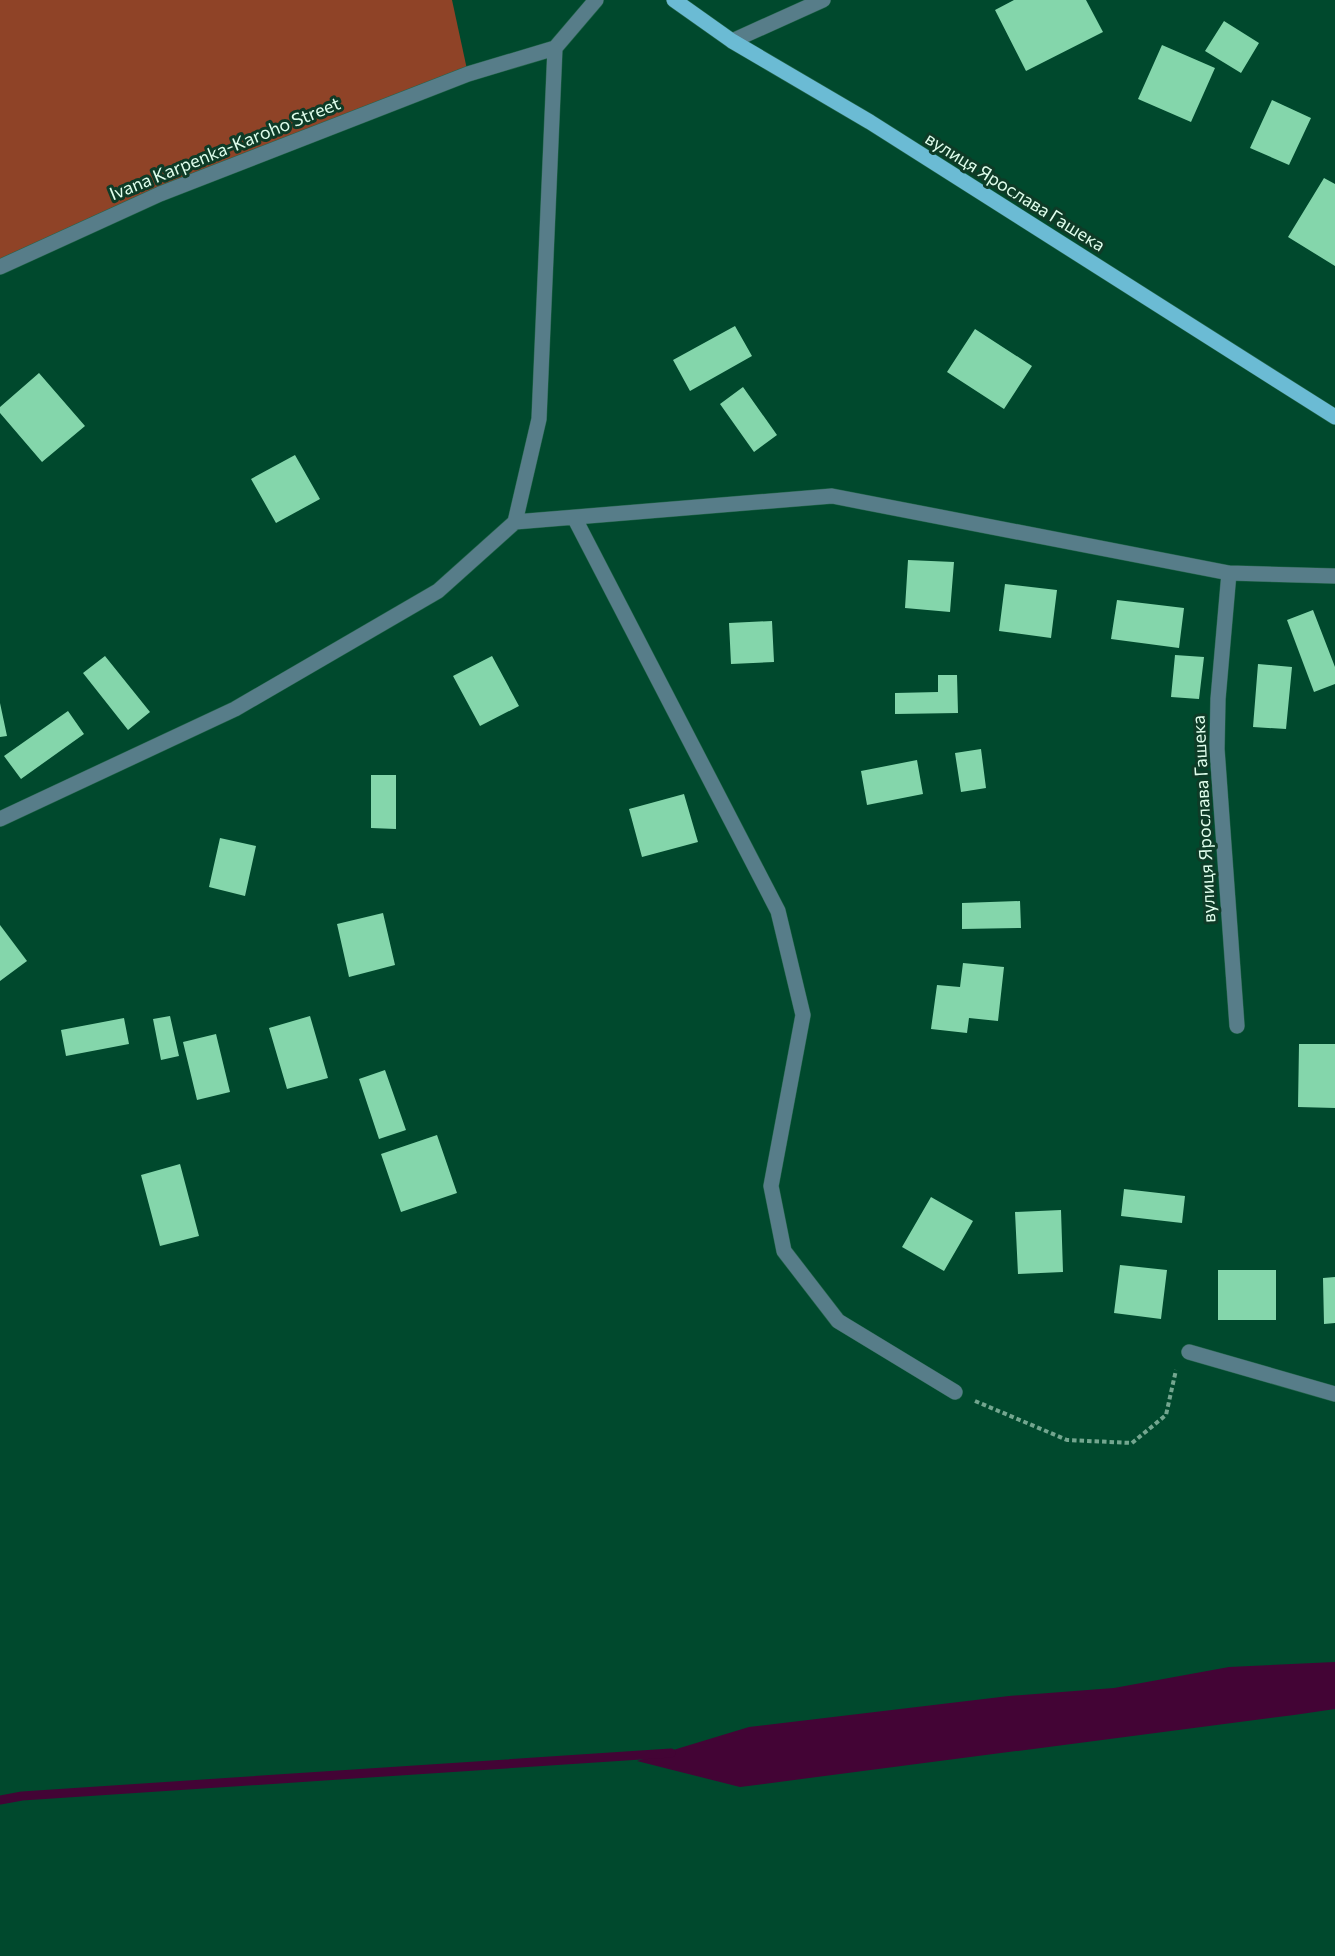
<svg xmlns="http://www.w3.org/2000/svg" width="1335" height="1956" viewBox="0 0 1335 1956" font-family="Commissioner,sans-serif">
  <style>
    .green { fill: #8f4327 }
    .water { fill: #430435 }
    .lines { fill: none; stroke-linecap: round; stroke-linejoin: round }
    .stream { stroke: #430435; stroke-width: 9 }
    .building { fill: #84d6ab }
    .street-casing { stroke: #24664c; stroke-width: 16 }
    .primary-casing { stroke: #24664c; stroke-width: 16 }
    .path { stroke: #73a68f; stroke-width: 4; stroke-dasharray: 4.5 3; stroke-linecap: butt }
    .street { stroke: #577d89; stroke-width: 15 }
    .primary { stroke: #6bbbd4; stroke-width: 15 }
    .labels { text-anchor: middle; stroke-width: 6; stroke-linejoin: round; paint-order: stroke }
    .street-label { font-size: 18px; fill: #dffeec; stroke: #0e3b27 }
  </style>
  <rect width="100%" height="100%" fill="#00492d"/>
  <path class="green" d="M 0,0 L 452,0 L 468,74 L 0,267 Z"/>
  <path class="water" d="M 1335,1662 L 1335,1709 L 1294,1715 L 740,1787 L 637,1761 L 749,1727 L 1009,1696 L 1114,1688 L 1229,1667 Z"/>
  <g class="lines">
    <path class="stream" d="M 0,1800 L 22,1796 L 671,1753"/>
  </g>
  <path class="building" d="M 1014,0 L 1086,0 L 1103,32 L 1026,71 L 995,10 Z
    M 1224,21 L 1259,43 L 1241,73 L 1205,51 Z
    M 1162,45 L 1215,68 L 1191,122 L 1138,99 Z
    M 1272,100 L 1311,118 L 1289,165 L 1250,148 Z
    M 1324,178 L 1335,184 L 1335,266 L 1288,237 Z
    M 735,326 L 752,356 L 690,391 L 673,360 Z
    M 975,329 L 1032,366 L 1004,409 L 947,372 Z
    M 39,373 L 85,426 L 42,462 L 0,413 L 0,407 Z
    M 743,387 L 777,435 L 754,452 L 720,404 Z
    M 295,455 L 320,499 L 276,523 L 251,479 Z
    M 908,560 L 954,562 L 950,612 L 905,608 Z
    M 1005,584 L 1057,590 L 1051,638 L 999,631 Z
    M 1117,600 L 1184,608 L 1179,648 L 1111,639 Z
    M 1313,610 L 1335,667 L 1335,684 L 1314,692 L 1287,620 Z
    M 772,621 L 774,662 L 731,664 L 729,623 Z
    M 1175,655 L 1204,657 L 1199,699 L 1171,697 Z
    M 105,656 L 150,712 L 128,730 L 83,673 Z
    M 492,656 L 519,706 L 480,726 L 453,676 Z
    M 1258,664 L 1292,667 L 1286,729 L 1253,727 Z
    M 938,675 L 957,675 L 958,713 L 895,714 L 895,693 L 938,692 Z
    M 0,703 L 7,736 L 0,737 Z
    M 68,711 L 84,734 L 21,779 L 4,756 Z
    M 981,749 L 986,788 L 961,792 L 955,753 Z
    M 917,760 L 923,794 L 867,805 L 861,771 Z
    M 371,775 L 396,775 L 396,829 L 371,828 Z
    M 684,794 L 698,842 L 642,857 L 629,809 Z
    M 220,838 L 256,846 L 245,896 L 209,887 Z
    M 1020,901 L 1021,928 L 962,929 L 962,903 Z
    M 383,913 L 395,965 L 349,977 L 337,924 Z
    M 0,925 L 27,961 L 0,981 Z
    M 963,963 L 1004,967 L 998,1021 L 969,1018 L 967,1033 L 931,1029 L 937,985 L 960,987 Z
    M 170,1016 L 179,1056 L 161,1060 L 153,1019 Z
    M 310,1016 L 328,1078 L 287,1089 L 269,1028 Z
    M 124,1018 L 129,1044 L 66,1056 L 61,1030 Z
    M 216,1034 L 230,1092 L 197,1100 L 183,1042 Z
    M 1299,1044 L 1335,1044 L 1335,1108 L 1298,1107 Z
    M 385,1070 L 406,1130 L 379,1139 L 359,1079 Z
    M 437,1135 L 457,1193 L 401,1212 L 381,1154 Z
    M 180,1164 L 199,1236 L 160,1246 L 141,1175 Z
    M 1124,1189 L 1185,1196 L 1182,1223 L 1121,1216 Z
    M 931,1197 L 973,1221 L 944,1271 L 902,1247 Z
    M 1061,1210 L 1063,1272 L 1018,1274 L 1015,1212 Z
    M 1120,1265 L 1167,1270 L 1161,1319 L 1114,1313 Z
    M 1218,1270 L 1276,1270 L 1276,1320 L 1218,1320 Z
    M 1335,1277 L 1335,1323 L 1324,1324 L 1323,1278 Z"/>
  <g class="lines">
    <g class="street-casing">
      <path id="street" d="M 732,41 L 823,0
        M 0,267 L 160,194 L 468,74 L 555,48
        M 575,519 L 778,911 L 803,1015 L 771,1186 L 784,1251 L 838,1321 L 955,1392
        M 515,522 L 832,496 L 1229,573 L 1335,576
        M 1229,573 L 1218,699 L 1217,749 L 1237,1026
        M 0,819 L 235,709 L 438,591 L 515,522 L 539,419 L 555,48 L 596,0
        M 1189,1352 L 1335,1394"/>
    </g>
    <g class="primary-casing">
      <path id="primary" d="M 674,0 L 732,41 L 870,122 L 1335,417"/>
    </g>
    <path class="path" d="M 975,1401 L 1067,1440 L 1132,1443 L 1166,1415 L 1176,1370"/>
    <use href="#street" class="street"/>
    <use href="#primary" class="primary"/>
  </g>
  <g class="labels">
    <g class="street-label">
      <text transform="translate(225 149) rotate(-22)" y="6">Ivana Karpenka-Karoho Street</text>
      <text transform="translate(1015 192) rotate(32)" y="6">вулиця Ярослава Гашека</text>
      <text transform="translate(1204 819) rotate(-93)" y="6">вулиця Ярослава Гашека</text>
    </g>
  </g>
</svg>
